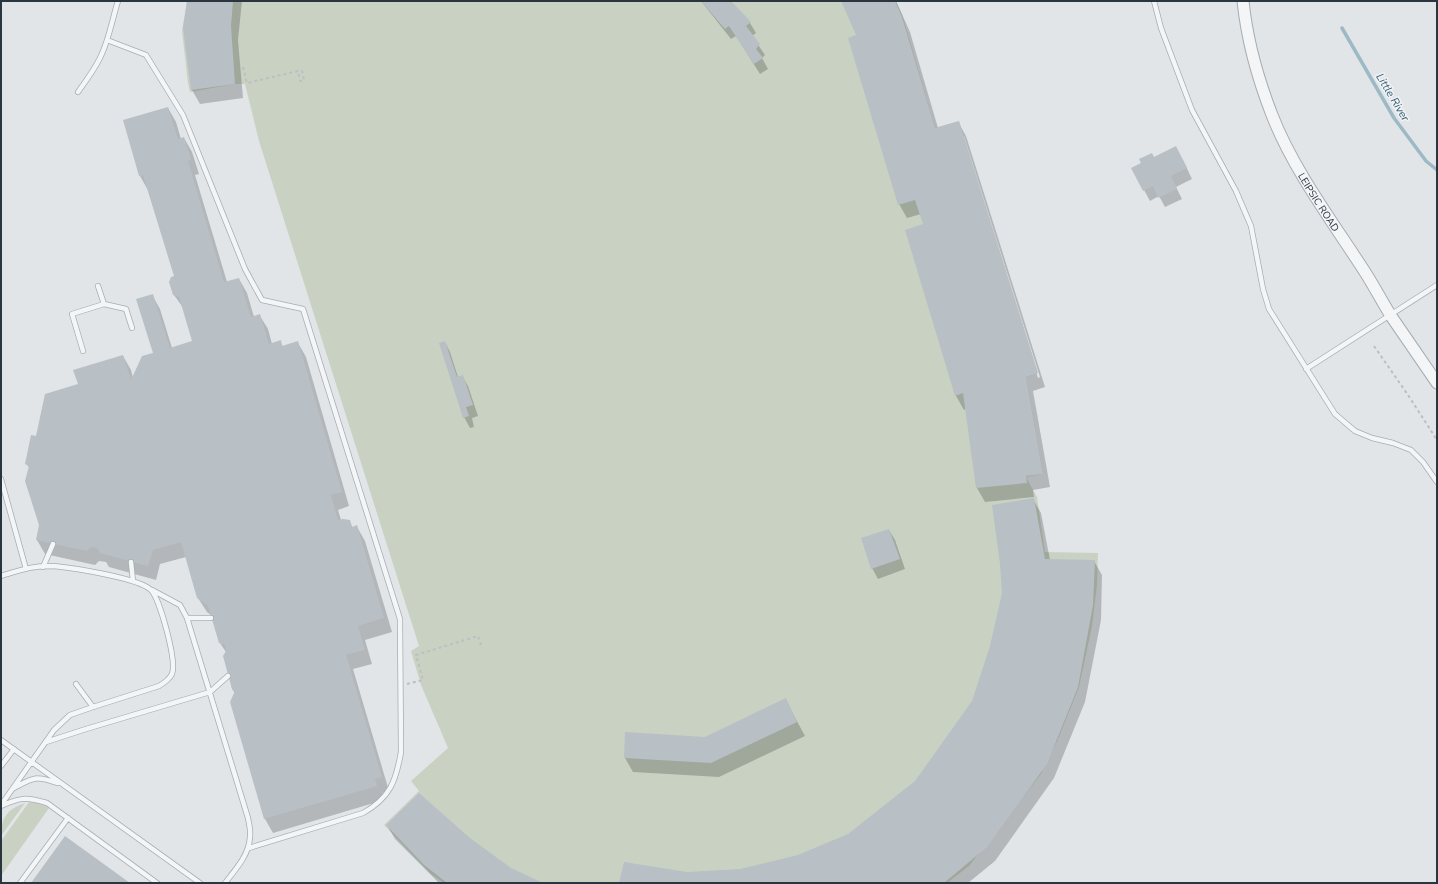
<svg xmlns="http://www.w3.org/2000/svg" width="1438" height="884" viewBox="0 0 1438 884" font-family="'Nunito Sans',sans-serif">
  <style>
    .green { fill: #c9d2c2 }
    .shadow { fill: #0003; fill-rule: evenodd }
    .lines { fill: none; stroke-linecap: round; stroke-linejoin: round }
    .stream { stroke: #9eb9c6; stroke-width: 3.5 }
    .building { fill: #b8bfc5 }
    .service-casing { stroke: #a6adb2; stroke-width: 6 }
    .tertiary-casing { stroke: #a6adb2; stroke-width: 13 }
    .path { stroke: #bbbfc3; stroke-width: 2; stroke-dasharray: 3 3; stroke-linecap: butt }
    .service { stroke: #f3f5f7; stroke-width: 4.5 }
    .tertiary { stroke: #f3f5f7; stroke-width: 11 }
    .labels { text-anchor: middle; stroke-width: 3; stroke-linejoin: round; paint-order: stroke }
    .street-label { font-size: 10px; fill: #2a353f; stroke: #f0f4f6 }
    .water-label { font-size: 11px; font-style: italic; fill: #375b70; stroke: #f0f4f6 }
  </style>
  <rect width="100%" height="100%" fill="#e1e5e8"/>
  <path class="green" d="M 187,1 L 896,1 L 902,14 L 935,128 L 959,121 L 1038,373 L 1026,377 L 1043,474 L 1026,477 L 1037,497 L 1045,552 L 1098,553 L 1097,585 L 1092,626 L 1079,687 L 1058,739 L 1041,774 L 969,866 L 947,883 L 444,883 L 430,873 L 384,825 L 419,791 L 411,781 L 448,748 L 421,685 L 411,651 L 419,646 L 259,141 L 245,84 L 235,84 L 190,92 L 188,83 L 182,31 Z
    M 29,802 L 42,804 L 49,808 L 1,876 L 1,841 Z
    M 25,803 L 1,836 C 1,817 8,809 25,803 Z"/>
  <path class="shadow" d="M 188,1 L 242,1 L 238,40 L 243,98 L 200,104 L 192,90 L 184,28 Z
    M 701,1 L 730,1 L 750,23 L 756,33 L 752,36 L 765,55 L 762,58 L 768,69 L 760,74 L 736,36 L 731,39 Z
    M 843,1 L 896,1 L 910,32 L 938,128 L 958,122 L 966,136 L 1045,387 L 1033,391 L 1050,487 L 1033,490 L 1034,497 L 985,502 L 977,488 L 966,409 L 964,410 L 956,396 L 907,230 L 924,225 L 921,214 L 907,218 L 899,204 L 858,36 ZM 962,136 L 964,136 L 1040,377 L 1038,378 Z
    M 168,108 L 176,122 L 181,139 L 184,138 L 192,152 L 199,174 L 195,175 L 227,282 L 239,279 L 247,293 L 254,317 L 260,316 L 268,329 L 272,344 L 280,341 L 283,347 L 298,343 L 306,357 L 349,506 L 338,510 L 341,520 L 349,521 L 353,528 L 357,527 L 365,541 L 392,632 L 365,640 L 372,664 L 353,669 L 389,791 L 382,793 L 384,800 L 273,833 L 265,819 L 231,703 L 235,693 L 232,689 L 226,652 L 220,643 L 212,616 L 207,612 L 198,598 L 186,557 L 160,564 L 156,580 L 109,567 L 106,562 L 99,561 L 95,565 L 45,554 L 37,540 L 40,525 L 30,469 L 26,463 L 37,437 L 79,385 L 123,356 L 131,370 L 133,378 L 154,354 L 152,295 L 160,309 L 172,348 L 193,341 L 184,309 L 174,295 L 175,277 L 148,190 L 140,176 Z
    M 1154,158 L 1182,158 L 1192,179 L 1176,187 L 1182,199 L 1165,207 L 1159,196 L 1150,201 L 1144,190 Z
    M 445,342 L 450,352 L 458,377 L 462,376 L 468,386 L 478,416 L 472,418 L 474,427 L 470,428 L 464,417 Z
    M 1033,499 L 1041,513 L 1050,560 L 1094,561 L 1102,575 L 1101,620 L 1085,702 L 1054,778 L 995,861 L 968,883 L 620,883 L 687,873 L 741,870 L 798,856 L 848,835 L 916,782 L 973,702 L 991,646 Z
    M 889,530 L 895,540 L 905,569 L 878,579 L 872,568 Z
    M 785,699 L 805,736 L 719,777 L 633,772 L 625,758 L 705,738 Z
    M 387,825 L 469,839 L 510,869 L 541,883 L 439,883 L 395,839 Z"/>
  <g class="lines">
    <path class="stream" d="M 1342,28 L 1394,118 L 1426,161 L 1437,170"/>
  </g>
  <path class="building" d="M 187,1 L 233,1 L 231,26 L 235,84 L 191,90 L 183,28 Z
    M 701,1 L 731,1 L 751,22 L 746,26 L 760,44 L 756,49 L 763,58 L 754,64 L 729,26 L 725,29 Z
    M 841,1 L 895,1 L 902,17 L 935,128 L 959,121 L 1038,373 L 1026,377 L 1043,474 L 1026,476 L 1027,483 L 976,488 L 963,393 L 955,396 L 905,230 L 923,224 L 915,200 L 898,205 L 848,38 L 856,35 Z
    M 168,107 L 178,139 L 184,137 L 191,160 L 188,161 L 224,282 L 239,278 L 251,317 L 260,314 L 269,344 L 281,340 L 282,346 L 298,341 L 342,492 L 331,495 L 338,520 L 343,519 L 350,520 L 352,527 L 357,525 L 384,618 L 358,626 L 365,650 L 346,655 L 382,777 L 375,779 L 377,786 L 264,819 L 230,702 L 235,691 L 232,689 L 223,656 L 226,651 L 225,645 L 219,643 L 208,606 L 197,598 L 181,542 L 153,550 L 148,566 L 100,553 L 97,548 L 91,547 L 87,551 L 36,540 L 39,525 L 25,481 L 29,466 L 25,464 L 31,435 L 36,436 L 45,394 L 78,384 L 73,370 L 123,355 L 131,380 L 142,356 L 153,353 L 136,299 L 153,294 L 170,348 L 192,341 L 179,297 L 173,295 L 169,282 L 171,277 L 174,276 L 143,175 L 139,176 L 123,120 Z
    M 1176,146 L 1187,168 L 1171,176 L 1177,189 L 1158,198 L 1153,186 L 1143,191 L 1131,168 L 1141,163 L 1139,159 L 1152,153 L 1154,157 Z
    M 445,341 L 457,377 L 463,375 L 473,405 L 466,407 L 469,416 L 463,418 L 439,343 Z
    M 1034,498 L 1045,559 L 1095,560 L 1093,605 L 1078,687 L 1047,764 L 987,847 L 944,883 L 619,883 L 624,862 L 687,872 L 740,869 L 798,855 L 848,834 L 915,781 L 972,701 L 990,646 L 1002,593 L 1000,564 L 992,505 Z
    M 889,529 L 900,559 L 871,569 L 861,538 Z
    M 786,698 L 797,722 L 711,763 L 624,758 L 625,732 L 705,737 Z
    M 419,793 L 470,838 L 511,868 L 543,883 L 447,883 L 424,865 L 386,825 Z
    M 65,836 L 130,883 L 31,883 Z"/>
  <g class="lines">
    <g class="service-casing">
      <path id="service" d="M 1154,1 L 1161,28 L 1192,110 L 1236,191 L 1251,226 L 1263,289 L 1269,309 L 1335,414 L 1355,431 L 1372,438 L 1393,443 L 1411,450 L 1423,462 L 1437,482
        M 107,40 L 146,55 L 183,115 L 245,269 L 262,300 L 303,309 L 400,619 L 401,752 C 396,781 390,798 363,813 L 249,848
        M 78,92 C 86,81 94,70 100,58 C 109,40 112,20 118,1
        M 104,304 L 126,309 L 132,328
        M 83,351 L 72,314 L 104,304 L 98,286
        M 1306,369 L 1437,285
        M 1,479 L 26,569
        M 131,562 L 133,581
        M 43,567 L 53,544
        M 1,576 C 12,573 24,568 36,567 C 42,566 48,566 54,566 C 73,568 139,578 151,590 C 160,599 177,661 172,674 C 169,680 164,683 159,686 L 93,707 L 70,715 L 54,730 L 1,805
        M 152,590 L 180,605 L 187,618 L 248,818 C 249,824 251,830 250,837 C 249,855 236,869 225,883
        M 187,618 L 211,618
        M 76,684 L 93,707
        M 1,740 L 200,883
        M 46,742 L 86,729 L 210,692 L 228,676
        M 1,766 L 14,749
        M 14,788 C 33,778 36,775 57,783
        M 1,806 C 21,797 26,797 47,803 L 157,883
        M 20,883 L 68,818"/>
    </g>
    <g class="tertiary-casing">
      <g id="tertiary">
        <path id="s1" d="M 1243,1 C 1247,40 1258,79 1272,115 C 1293,169 1332,221 1363,269 C 1373,284 1381,300 1391,316 C 1406,338 1422,361 1437,383"/>
      </g>
    </g>
    <path class="path" d="M 243,67 L 247,83 L 298,71 L 300,81 L 304,80 L 302,70
      M 1374,346 L 1408,395 L 1437,440
      M 407,684 L 423,680 L 416,655 L 478,636 L 481,645"/>
    <use href="#service" class="service"/>
    <use href="#tertiary" class="tertiary"/>
  </g>
  <g class="labels">
    <g class="street-label">
      <text dy="4" stroke="none"><textPath href="#s1" startOffset="217">LEIPSIC ROAD</textPath></text>
    </g>
    <g class="water-label">
      <text transform="translate(1393 97) rotate(59)" y="4">Little River</text>
    </g>
  </g>
  <rect width="1438" height="884" fill="none" stroke="#2a353f" stroke-width="4"/>
</svg>
